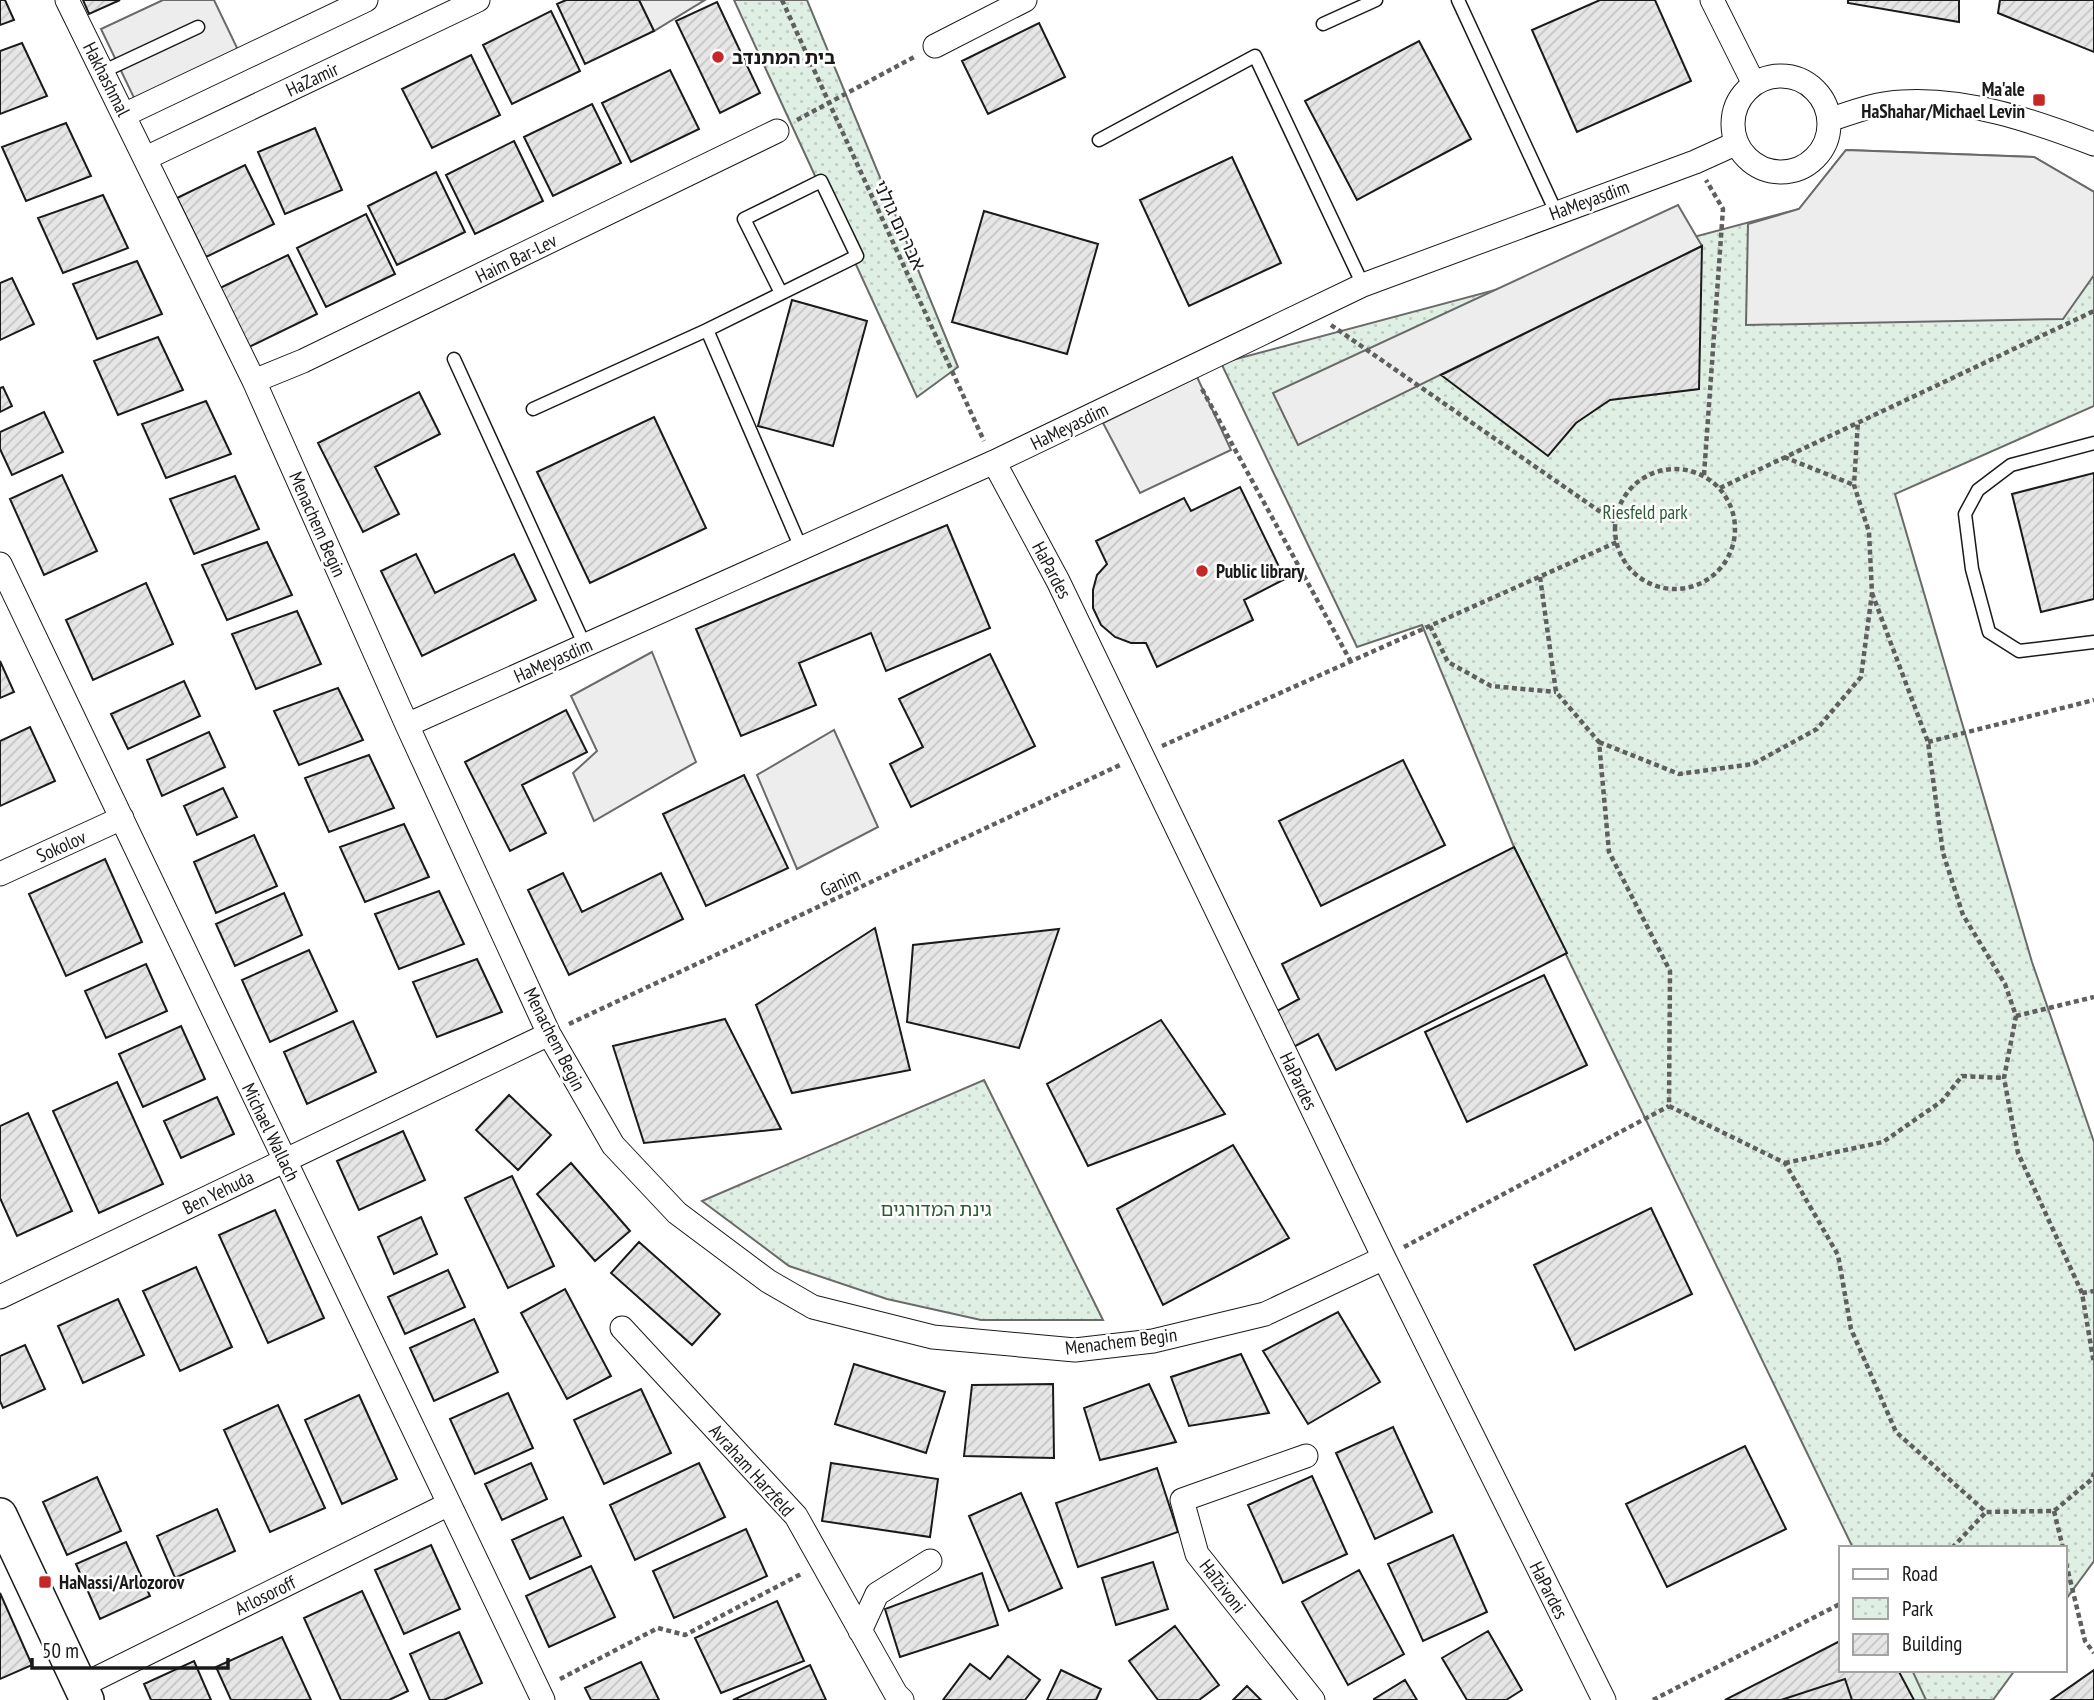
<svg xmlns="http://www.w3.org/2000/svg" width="2094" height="1700" viewBox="0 0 2094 1700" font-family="'PT Sans Narrow','Noto Sans Hebrew',sans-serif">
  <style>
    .grass { fill: #e0efe3; stroke: #6a6a6a; stroke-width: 2 }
    .park { fill: url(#park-dots); stroke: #6a6a6a; stroke-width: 2 }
    .parking { fill: #ededed; stroke: #6a6a6a; stroke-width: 2 }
    .building { fill: url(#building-hatch); stroke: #1a1a1a; stroke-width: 2 }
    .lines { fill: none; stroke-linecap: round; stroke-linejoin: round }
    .lane-casing { stroke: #1a1a1a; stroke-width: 15 }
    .street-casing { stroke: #1a1a1a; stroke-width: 25 }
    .secondary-casing { stroke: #1a1a1a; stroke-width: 36 }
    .path { stroke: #5f5f5f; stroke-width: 4.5; stroke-dasharray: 5 3.5; stroke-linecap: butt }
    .lane { stroke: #fff; stroke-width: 12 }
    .street { stroke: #fff; stroke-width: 23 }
    .secondary { stroke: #fff; stroke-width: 33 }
    .poi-dot { fill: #c62828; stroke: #fff; stroke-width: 2.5 }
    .labels { text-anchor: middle; stroke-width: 5; stroke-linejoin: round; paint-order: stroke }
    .poi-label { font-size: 19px; font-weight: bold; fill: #1a1a1a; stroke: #fff; text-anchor: start }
    .street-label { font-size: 19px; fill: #1a1a1a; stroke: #fff }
    .park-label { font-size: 19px; fill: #2b5a34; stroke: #fff }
  </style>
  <defs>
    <pattern id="park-dots" width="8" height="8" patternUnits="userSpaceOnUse" patternTransform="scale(1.75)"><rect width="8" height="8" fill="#e0efe3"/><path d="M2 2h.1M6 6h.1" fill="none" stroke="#c0ccc2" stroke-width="1.8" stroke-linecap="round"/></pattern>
    <pattern id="building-hatch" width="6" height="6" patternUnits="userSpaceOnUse" patternTransform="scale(1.75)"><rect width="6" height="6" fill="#e6e6e6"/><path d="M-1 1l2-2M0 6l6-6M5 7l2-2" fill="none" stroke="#c5c5c5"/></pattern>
  </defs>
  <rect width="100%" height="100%" fill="#fff"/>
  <path class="grass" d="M 1881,1670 L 1927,1670 L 1940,1700 L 1834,1700 Z"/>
  <path class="park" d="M 734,0 L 807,0 L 958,367 L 917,397 Z
    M 1846,150 L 2034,157 L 2094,192 L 2094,406 L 1895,494 L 2032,962 L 2094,1142 L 2094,1561 L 2064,1602 L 2064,1548 L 1853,1548 L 1514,847 L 1422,625 L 1357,647 L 1221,363 L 1799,209 Z
    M 984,1080 L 1103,1320 L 981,1320 L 887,1299 L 789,1266 L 702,1201 Z
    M 1912,1670 L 2015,1670 L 1993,1700 L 1926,1700 Z"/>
  <path class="parking" d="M 163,0 L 214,0 L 239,52 L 135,100 L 101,29 Z
    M 639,0 L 705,0 L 654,31 Z
    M 1846,150 L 2034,157 L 2094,192 L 2094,275 L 2063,319 L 1746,325 L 1748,224 L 1799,209 Z
    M 1678,205 L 1702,246 L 1298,445 L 1273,393 Z
    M 1197,377 L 1231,450 L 1140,493 L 1103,423 Z
    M 652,652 L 696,762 L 594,821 L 573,773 L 597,751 L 571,696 Z
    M 834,730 L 878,827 L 797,869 L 757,775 Z"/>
  <path class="building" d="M 0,0 L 5,0 L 14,20 L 0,25 Z
    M 83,0 L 120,0 L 89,14 Z
    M 566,0 L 639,0 L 654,31 L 585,64 L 557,4 Z
    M 1600,0 L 1655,0 L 1691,81 L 1577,132 L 1532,30 Z
    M 1848,0 L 1959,0 L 1959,22 L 1848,3 Z
    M 2000,0 L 2094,0 L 2094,52 L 1998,13 Z
    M 717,2 L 760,93 L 720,113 L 676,21 Z
    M 551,11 L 580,71 L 512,104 L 483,45 Z
    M 1039,23 L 1065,77 L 988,114 L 962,61 Z
    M 1419,41 L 1471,139 L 1357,200 L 1305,101 Z
    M 22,43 L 47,96 L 0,114 L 0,51 Z
    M 471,55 L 500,115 L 432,148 L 402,89 Z
    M 670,70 L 699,129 L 631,162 L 602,103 Z
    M 592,104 L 621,163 L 553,196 L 524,137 Z
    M 66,123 L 91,176 L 26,201 L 2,147 Z
    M 315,128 L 342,190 L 285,214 L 258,152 Z
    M 514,141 L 543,201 L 475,234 L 446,175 Z
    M 1232,157 L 1281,263 L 1189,306 L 1140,200 Z
    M 245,165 L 274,224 L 206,257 L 177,198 Z
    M 436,172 L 465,232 L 397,265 L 368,206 Z
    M 103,195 L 128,248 L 63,273 L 38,218 Z
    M 984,211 L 1098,244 L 1067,354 L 952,322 Z
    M 366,214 L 395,274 L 326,307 L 297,248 Z
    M 1702,246 L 1699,389 L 1610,400 L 1576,423 L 1548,456 L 1441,375 Z
    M 288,255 L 317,314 L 249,347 L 220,288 Z
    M 137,261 L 162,314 L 97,339 L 73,284 Z
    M 12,278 L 34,324 L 0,340 L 0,283 Z
    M 792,300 L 867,321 L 833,446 L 758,426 Z
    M 158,337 L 183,390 L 118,415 L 94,361 Z
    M 3,387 L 12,406 L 0,412 L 0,388 Z
    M 419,392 L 440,434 L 375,467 L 399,514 L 363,532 L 318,443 Z
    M 206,401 L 231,454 L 166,478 L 142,424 Z
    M 44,412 L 63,452 L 12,475 L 0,449 L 0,432 Z
    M 654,417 L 706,528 L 590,583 L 537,472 Z
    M 2094,473 L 2094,599 L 2041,612 L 2012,494 Z
    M 62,475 L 97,551 L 44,575 L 10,499 Z
    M 235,476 L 259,529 L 194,554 L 170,499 Z
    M 1240,487 L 1285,579 L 1244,600 L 1253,620 L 1157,667 L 1146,643 L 1131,643 L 1115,637 L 1101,625 L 1093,608 L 1093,590 L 1097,575 L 1107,564 L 1096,541 L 1184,498 L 1191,511 Z
    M 947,525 L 990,628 L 886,671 L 871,633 L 799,663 L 816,705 L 741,736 L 696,629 Z
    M 267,542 L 292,595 L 227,620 L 202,565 Z
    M 416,554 L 435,593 L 514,554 L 536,600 L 422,656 L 381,571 Z
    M 146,583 L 173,644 L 93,680 L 66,620 Z
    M 297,611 L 321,664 L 256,689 L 232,634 Z
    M 990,654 L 1035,746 L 911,807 L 890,764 L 923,747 L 899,699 Z
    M 0,661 L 14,692 L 0,698 Z
    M 184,681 L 200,716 L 128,749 L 111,714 Z
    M 338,688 L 363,740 L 299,765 L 274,711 Z
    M 566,710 L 587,752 L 522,785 L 546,833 L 510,851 L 465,762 Z
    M 30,727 L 55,781 L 0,806 L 0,741 Z
    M 209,732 L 225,767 L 162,796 L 147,760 Z
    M 369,755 L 394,808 L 329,832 L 305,778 Z
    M 1403,760 L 1445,845 L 1321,906 L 1279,821 Z
    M 744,775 L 788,868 L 706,906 L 663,814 Z
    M 223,788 L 237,817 L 197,835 L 184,806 Z
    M 404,824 L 429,877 L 365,902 L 340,847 Z
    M 254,835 L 277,886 L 216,913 L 194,862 Z
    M 1514,847 L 1567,953 L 1336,1070 L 1318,1034 L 1286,1051 L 1268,1016 L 1299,999 L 1282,964 Z
    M 105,859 L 142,942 L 66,976 L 29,894 Z
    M 563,873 L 582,912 L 661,873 L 683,919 L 569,975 L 528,890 Z
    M 439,891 L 464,944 L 399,969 L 375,914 Z
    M 284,893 L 302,935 L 235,966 L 216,924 Z
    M 875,928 L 910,1070 L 792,1093 L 756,1005 Z
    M 1059,929 L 1019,1048 L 907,1022 L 913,945 Z
    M 309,950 L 337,1011 L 270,1042 L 242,980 Z
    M 477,959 L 502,1012 L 437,1037 L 413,982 Z
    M 146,964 L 167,1011 L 106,1038 L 85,991 Z
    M 1544,975 L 1587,1065 L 1467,1122 L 1425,1032 Z
    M 725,1019 L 781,1129 L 644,1143 L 613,1046 Z
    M 1161,1020 L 1225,1114 L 1088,1166 L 1047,1084 Z
    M 353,1021 L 376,1072 L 307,1104 L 284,1052 Z
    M 181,1026 L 205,1079 L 143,1107 L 119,1054 Z
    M 117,1082 L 163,1184 L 99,1213 L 53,1111 Z
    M 509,1095 L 551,1135 L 518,1170 L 476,1130 Z
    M 217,1097 L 234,1134 L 181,1158 L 164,1121 Z
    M 28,1113 L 72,1211 L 17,1236 L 0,1198 L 0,1126 Z
    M 403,1131 L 425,1180 L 359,1210 L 337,1161 Z
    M 1233,1145 L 1289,1238 L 1163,1305 L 1117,1209 Z
    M 571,1163 L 630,1231 L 595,1261 L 537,1194 Z
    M 512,1176 L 554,1266 L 508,1288 L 465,1198 Z
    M 1651,1208 L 1692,1294 L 1575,1350 L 1534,1265 Z
    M 275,1210 L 324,1318 L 268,1343 L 219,1235 Z
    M 421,1217 L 437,1254 L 394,1274 L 378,1237 Z
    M 639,1242 L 720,1314 L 692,1345 L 611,1273 Z
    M 196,1267 L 232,1347 L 180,1371 L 143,1291 Z
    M 448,1270 L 465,1307 L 405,1334 L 388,1297 Z
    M 565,1289 L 611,1376 L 567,1399 L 521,1313 Z
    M 118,1299 L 144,1355 L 83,1383 L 58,1326 Z
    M 1338,1312 L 1380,1382 L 1308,1424 L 1263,1351 Z
    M 474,1319 L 498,1372 L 434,1401 L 410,1348 Z
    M 25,1345 L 45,1389 L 3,1408 L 0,1401 L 0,1356 Z
    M 1241,1354 L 1269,1413 L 1189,1426 L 1171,1377 Z
    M 854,1364 L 945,1392 L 926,1453 L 835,1424 Z
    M 1053,1384 L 1054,1458 L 964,1456 L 972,1385 Z
    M 1149,1384 L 1176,1442 L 1100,1460 L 1084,1408 Z
    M 641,1389 L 671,1453 L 604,1484 L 574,1420 Z
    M 508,1393 L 533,1448 L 475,1474 L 450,1419 Z
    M 359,1395 L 397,1479 L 342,1504 L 305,1420 Z
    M 278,1405 L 325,1508 L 270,1532 L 224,1430 Z
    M 1393,1427 L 1432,1512 L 1375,1539 L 1336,1453 Z
    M 1745,1446 L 1786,1529 L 1667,1587 L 1626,1504 Z
    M 531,1463 L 547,1499 L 502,1520 L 485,1484 Z
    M 699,1463 L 725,1517 L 635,1560 L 610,1505 Z
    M 831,1463 L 938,1479 L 930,1537 L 822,1521 Z
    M 1157,1468 L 1178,1532 L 1078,1567 L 1056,1503 Z
    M 1312,1476 L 1347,1554 L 1283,1583 L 1248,1505 Z
    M 97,1477 L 121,1531 L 67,1555 L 43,1502 Z
    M 1021,1493 L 1062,1588 L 1009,1611 L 969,1516 Z
    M 217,1509 L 235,1551 L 175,1578 L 157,1536 Z
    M 563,1517 L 581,1556 L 530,1579 L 512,1540 Z
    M 746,1529 L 767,1576 L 674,1618 L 653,1571 Z
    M 1453,1535 L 1487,1612 L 1423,1641 L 1388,1564 Z
    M 126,1542 L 150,1596 L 100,1619 L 76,1564 Z
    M 431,1545 L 460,1609 L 404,1634 L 375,1570 Z
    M 1153,1562 L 1168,1609 L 1116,1625 L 1102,1578 Z
    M 591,1566 L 615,1617 L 549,1647 L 526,1596 Z
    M 1359,1570 L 1404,1654 L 1348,1685 L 1302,1602 Z
    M 982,1573 L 998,1625 L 900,1657 L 885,1609 Z
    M 362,1591 L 408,1691 L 389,1700 L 341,1700 L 304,1618 Z
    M 0,1593 L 32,1665 L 0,1679 Z
    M 777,1601 L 804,1661 L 721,1693 L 695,1638 Z
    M 1175,1626 L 1219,1685 L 1199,1700 L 1158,1700 L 1129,1661 Z
    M 1488,1631 L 1522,1690 L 1506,1700 L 1467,1700 L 1442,1658 Z
    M 459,1632 L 482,1683 L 444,1700 L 430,1700 L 410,1654 Z
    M 282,1637 L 311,1700 L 231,1700 L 216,1667 Z
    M 1840,1641 L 1840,1670 L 1898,1670 L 1914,1700 L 1725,1700 Z
    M 1008,1656 L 1040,1680 L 1025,1700 L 943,1700 L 970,1664 L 990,1679 Z
    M 194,1661 L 211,1700 L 151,1700 L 144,1684 Z
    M 641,1662 L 659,1700 L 591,1700 L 585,1688 Z
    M 810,1665 L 826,1700 L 733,1700 Z
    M 1061,1670 L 1101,1689 L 1096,1700 L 1047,1700 Z
    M 2094,1670 L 2094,1700 L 2051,1700 Z
    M 1845,1679 L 1852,1700 L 1781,1700 Z
    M 1405,1680 L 1417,1700 L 1374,1700 L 1374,1699 Z
    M 1247,1686 L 1261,1700 L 1233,1700 Z"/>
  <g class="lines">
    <g class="lane-casing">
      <path id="lane" d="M 1458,0 L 1556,212
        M 1323,24 L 1376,0
        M 102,72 L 198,27
        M 1099,140 L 1255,56 L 1363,285
        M 707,330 L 857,256 L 821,181 L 744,219 L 781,293
        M 454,359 L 585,646
        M 533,409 L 707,330 L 801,548
        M 2094,443 L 2011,465 L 1978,490 L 1965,514 L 1972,569 L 1989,632 L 2019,651 L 2094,642"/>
    </g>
    <g class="street-casing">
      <path id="street" d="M 67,0 L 254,381 L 407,725 L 549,1034 L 613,1145 L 677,1213 L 768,1281 L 813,1307 L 933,1337 L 1075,1350 L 1153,1341 L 1265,1314 L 1384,1258
        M 1712,0 L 1754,84
        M 935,46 L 1025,0
        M1733 124a48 48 0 1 1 96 0a48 48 0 1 1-96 0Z
        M 124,115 L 366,0
        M 1829,120 C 1853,112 1876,103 1902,102 C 1968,98 2033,121 2094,144
        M 146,158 L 478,0
        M 254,381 L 303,361 L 777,131
        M 994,462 L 1058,581 L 1384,1258 L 1604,1700
        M 0,564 L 543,1700
        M 407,725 L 994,462 L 1363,285 L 1695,162 L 1737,143
        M 0,874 L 122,818
        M 0,1297 L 549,1034
        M 622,1328 L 796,1516 L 896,1694 L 902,1700
        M 1306,1456 L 1182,1500 L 1197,1554 L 1313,1700
        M 860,1631 L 877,1594 L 930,1561
        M 81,1686 L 449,1504"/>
    </g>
    <g class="secondary-casing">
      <path id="secondary" d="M 0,1515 L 87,1700"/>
    </g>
    <path class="path" d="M 782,0 L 984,441
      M 797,120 L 916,56
      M 1331,325 L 1615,522
      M 1202,389 L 1351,662
      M 1784,457 L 1854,485
      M1615 529a60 60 0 1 1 120 0a60 60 0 1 1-120 0Z
      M 1704,475 L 1723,209 L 1706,180
      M 1720,488 L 2094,311
      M 1540,577 L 1556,692 L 1599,742 L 1609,852 L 1670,971 L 1669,1106
      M 1872,593 L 1928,742 L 1943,853 L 1963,915 L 2005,984 L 2016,1016 L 2004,1078 L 2018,1153 L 2082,1293 L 2094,1364
      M 1430,626 L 1448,662 L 1491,686 L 1556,692
      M 1599,742 L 1679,774 L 1753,764 L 1817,729 L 1861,677 L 1872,593 L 1869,532 L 1854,485 L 1858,421
      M 1928,742 L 2094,700
      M 1162,746 L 1617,542
      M 2016,1016 L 2094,997
      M 569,1024 L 1122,764
      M 1669,1106 L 1785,1163 L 1838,1255 L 1851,1329 L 1896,1432 L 1986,1512 L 2054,1511 L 2092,1479 L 2094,1473
      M 1785,1163 L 1883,1142 L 1942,1101 L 1962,1076 L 2004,1078
      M 1404,1247 L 1669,1106
      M 2082,1293 L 2094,1291
      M 2054,1511 L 2063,1548
      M 1952,1548 L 1986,1512
      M 2064,1555 L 2085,1641 L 2094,1653
      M 560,1679 L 658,1628 L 685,1635 L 803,1573
      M 1653,1700 L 1840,1604"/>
    <use href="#lane" class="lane"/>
    <use href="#street" class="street"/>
    <use href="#secondary" class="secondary"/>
  </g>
  <g class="poi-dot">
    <circle cx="718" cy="57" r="7"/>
    <rect x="2032" y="93" width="14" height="14" rx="3.5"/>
    <circle cx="1202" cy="571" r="7"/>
    <rect x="38" y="1575" width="14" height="14" rx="3.5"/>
  </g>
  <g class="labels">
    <g class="poi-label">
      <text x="732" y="64">בית המתנדב</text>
      <text x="2025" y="96" text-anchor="end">Ma'ale<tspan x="2025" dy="22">HaShahar/Michael Levin</tspan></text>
      <text x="1216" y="578">Public library</text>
      <text x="59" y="1589">HaNassi/Arlozorov</text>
    </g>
    <g class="street-label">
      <text transform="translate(107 79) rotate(63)" y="7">Hakhashmal</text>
      <text transform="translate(312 79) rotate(-25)" y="7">HaZamir</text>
      <text transform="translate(1589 200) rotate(-20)" y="7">HaMeyasdim</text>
      <text transform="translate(900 225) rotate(65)" y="7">אברהם גולני</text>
      <text transform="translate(516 258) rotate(-26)" y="7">Haim Bar-Lev</text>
      <text transform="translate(1069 426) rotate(-26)" y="7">HaMeyasdim</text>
      <text transform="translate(318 524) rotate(66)" y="7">Menachem Begin</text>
      <text transform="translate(1052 570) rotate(62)" y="7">HaPardes</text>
      <text transform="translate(553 660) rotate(-24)" y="7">HaMeyasdim</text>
      <text transform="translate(61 846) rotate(-24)" y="7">Sokolov</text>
      <text transform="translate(840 882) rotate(-25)" y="7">Ganim</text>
      <text transform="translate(555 1039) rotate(63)" y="7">Menachem Begin</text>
      <text transform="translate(1299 1081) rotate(64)" y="7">HaPardes</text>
      <text transform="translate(271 1132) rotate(64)" y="7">Michael Wallach</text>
      <text transform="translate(218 1192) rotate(-26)" y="7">Ben Yehuda</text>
      <text transform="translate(1121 1341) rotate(-7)" y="7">Menachem Begin</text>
      <text transform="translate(752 1470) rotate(48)" y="7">Avraham Harzfeld</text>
      <text transform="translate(1223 1586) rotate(52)" y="7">HaTzivoni</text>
      <text transform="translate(1549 1590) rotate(63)" y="7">HaPardes</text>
      <text transform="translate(265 1595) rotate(-26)" y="7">Arlosoroff</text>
    </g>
    <g class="park-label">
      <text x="1645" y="519">Riesfeld park</text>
      <text x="936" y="1216">גינת המדורגים</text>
    </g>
  </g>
  <rect x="1839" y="1546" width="228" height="126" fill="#ffffff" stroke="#a3a3a3" stroke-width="2"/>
  <rect x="1853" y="1569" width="35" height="10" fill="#ffffff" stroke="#a3a3a3" stroke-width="2"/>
  <text x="1902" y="1581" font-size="21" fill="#1a1a1a">Road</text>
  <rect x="1853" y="1598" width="35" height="21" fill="url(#park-dots)" stroke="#a3a3a3" stroke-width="2"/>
  <text x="1902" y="1616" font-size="21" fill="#1a1a1a">Park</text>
  <rect x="1853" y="1634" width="35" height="21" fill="url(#building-hatch)" stroke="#a3a3a3" stroke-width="2"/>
  <text x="1902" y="1651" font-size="21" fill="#1a1a1a">Building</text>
  <path d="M32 1658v10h196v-10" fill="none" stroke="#1a1a1a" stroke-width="3.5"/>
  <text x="42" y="1658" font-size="21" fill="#1a1a1a" stroke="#ffffff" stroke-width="5" paint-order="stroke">50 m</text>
</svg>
